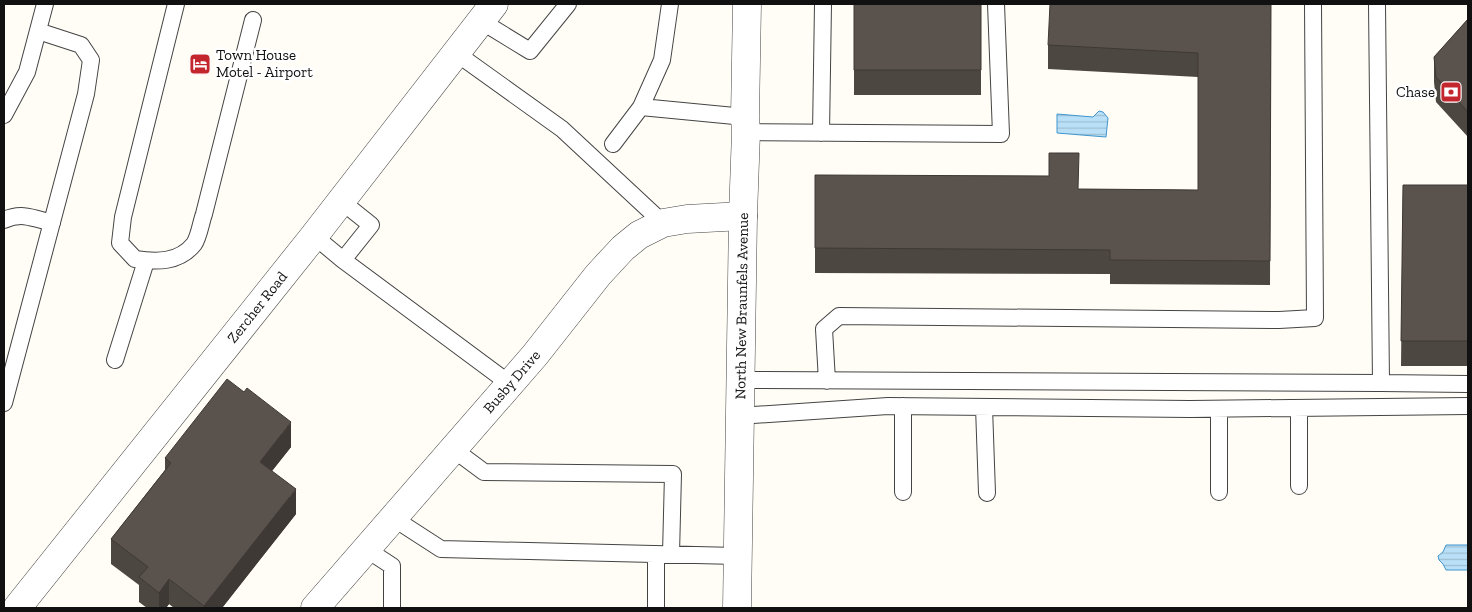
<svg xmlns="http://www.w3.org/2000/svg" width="1472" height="612" viewBox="0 0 1472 612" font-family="'Zilla Slab',serif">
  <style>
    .water { fill: url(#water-rules); stroke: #3f96cf }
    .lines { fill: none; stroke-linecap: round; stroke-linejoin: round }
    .service-casing { stroke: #444; stroke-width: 18 }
    .minor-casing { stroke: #444; stroke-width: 29 }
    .tertiary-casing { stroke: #444; stroke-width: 29 }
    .service { stroke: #fff; stroke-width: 16 }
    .minor { stroke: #fff; stroke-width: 28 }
    .tertiary { stroke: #fff; stroke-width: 28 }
    .wall { fill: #4d4742 }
    .shaded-wall { fill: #3f3936 }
    .building { fill: #5a524d; stroke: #3f3936 }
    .labels { text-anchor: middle; stroke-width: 5; stroke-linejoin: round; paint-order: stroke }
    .poi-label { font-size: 15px; fill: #111; stroke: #fff; text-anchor: start }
    .street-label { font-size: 15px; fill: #111; stroke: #fff }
  </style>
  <defs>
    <pattern id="water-rules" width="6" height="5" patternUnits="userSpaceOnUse" patternTransform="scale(1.25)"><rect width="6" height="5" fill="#b9e0f7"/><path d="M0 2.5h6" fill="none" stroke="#9ebfd3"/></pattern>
  </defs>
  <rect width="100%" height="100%" fill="#fffdf5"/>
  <path class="water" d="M 1099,111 L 1103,112 L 1108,118 L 1106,137 L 1057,133 L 1057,114 L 1093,117 Z
    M 1446,545 L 1468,545 L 1468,570 L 1446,570 L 1443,564 L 1439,560 L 1438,556 L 1443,552 Z"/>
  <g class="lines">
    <g class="service-casing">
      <path id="service" d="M 176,4 L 123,217 L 120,243 L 135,259 C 156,262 179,263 194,244 C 199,237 201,222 204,214 L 253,20
        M 1377,4 L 1381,383 L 1468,384
        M 481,21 L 530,51 L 568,4
        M 456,53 L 562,129 L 663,223
        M 641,107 L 745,117
        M 4,115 L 27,72 L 45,4
        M 746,132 L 1001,134 L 996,4
        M 821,133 L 823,4
        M 613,144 L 641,107 L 662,60 L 670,4
        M 4,220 C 22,212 33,218 52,223
        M 314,236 L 343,260 L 371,225 L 341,201
        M 343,260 L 510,384
        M 115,360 L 146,261
        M 740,380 L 1381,383
        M 827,381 L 824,329 L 839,316 L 1279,320 L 1315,318 L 1313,4
        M 4,403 L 86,94 L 91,60 L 81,45 L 38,31
        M 903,406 L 903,492
        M 984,407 L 987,493
        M 1219,409 L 1219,492
        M 739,416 L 888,406 L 1190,409 L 1468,406
        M 453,449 L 484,472 L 673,474 L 671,554
        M 1299,486 L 1299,408
        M 393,518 L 441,549 L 737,556
        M 366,549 L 392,566 L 392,608
        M 656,608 L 656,554"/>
    </g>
    <g class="minor-casing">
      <g id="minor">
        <path id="s1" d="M 17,608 L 314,236 L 494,4"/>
        <path id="s2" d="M 315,608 L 535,355 L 598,275 L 623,248 L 639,235 L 663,223 L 687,219 L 743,216"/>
      </g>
    </g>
    <g class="tertiary-casing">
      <g id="tertiary">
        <path id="s3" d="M 737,608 L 743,216 L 746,132 L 745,117 L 747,4"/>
      </g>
    </g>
    <use href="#service" class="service"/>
    <use href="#minor" class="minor"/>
    <use href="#tertiary" class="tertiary"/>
  </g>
  <path class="wall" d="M 854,4 L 981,4 L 981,95 L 854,95 Z
    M 1271,4 L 1270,285 L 1110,284 L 1110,274 L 815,273 L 815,175 L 1079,189 L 1198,190 L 1198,77 L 1048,69 L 1048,45 Z
    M 1468,19 L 1468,137 L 1436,102 L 1434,82 L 1434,57 Z
    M 1403,185 L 1468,185 L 1468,366 L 1401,366 Z
    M 244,392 L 291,447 L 272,471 L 296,514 L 222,608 L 174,608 L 169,604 L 166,608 L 147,608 L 139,602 L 139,585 L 111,564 L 111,539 L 165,470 L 165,458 Z"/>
  <path class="shaded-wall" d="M 291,422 L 291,447 L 260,486 L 260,462 Z
    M 296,489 L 296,514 L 222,608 L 204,608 L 204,606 Z
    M 169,579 L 169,604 L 166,608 L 159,608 L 159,593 Z"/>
  <path class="building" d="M 854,4 L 981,4 L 981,70 L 854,70 Z
    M 1050,4 L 1271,4 L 1270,261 L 1110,260 L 1110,250 L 815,248 L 815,175 L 1049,176 L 1049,153 L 1079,153 L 1078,189 L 1198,190 L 1198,53 L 1048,45 Z
    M 1468,19 L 1468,112 L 1436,77 L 1434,57 Z
    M 1403,185 L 1468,185 L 1468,341 L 1401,341 Z
    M 227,379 L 244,392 L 247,388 L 291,422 L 260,462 L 296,489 L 204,606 L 169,579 L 159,593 L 139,577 L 148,567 L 111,539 L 171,463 L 165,458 Z"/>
  <defs>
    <g id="hotel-square" transform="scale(1.125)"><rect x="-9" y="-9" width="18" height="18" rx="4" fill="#c4262e" stroke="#fff"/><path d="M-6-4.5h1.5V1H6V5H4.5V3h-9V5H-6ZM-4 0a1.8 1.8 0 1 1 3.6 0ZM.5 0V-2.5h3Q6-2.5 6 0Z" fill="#fff"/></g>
    <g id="bank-square" transform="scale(1.125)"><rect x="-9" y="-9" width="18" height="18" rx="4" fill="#c4262e" stroke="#fff"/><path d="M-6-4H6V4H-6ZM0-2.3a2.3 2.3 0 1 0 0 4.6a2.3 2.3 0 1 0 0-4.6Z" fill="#fff"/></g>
  </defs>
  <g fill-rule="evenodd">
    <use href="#hotel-square" x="200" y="64"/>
    <use href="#bank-square" x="1451" y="92"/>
  </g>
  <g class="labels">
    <g class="poi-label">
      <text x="216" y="60">Town House<tspan x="216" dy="17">Motel - Airport</tspan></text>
      <text x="1435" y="97" text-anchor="end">Chase</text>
    </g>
    <g class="street-label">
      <text dy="5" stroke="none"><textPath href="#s3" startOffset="302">North New Braunfels Avenue</textPath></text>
      <text dy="5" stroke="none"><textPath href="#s1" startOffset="385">Zercher Road</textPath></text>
      <text dy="5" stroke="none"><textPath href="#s2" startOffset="300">Busby Drive</textPath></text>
    </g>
  </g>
  <rect width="1472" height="612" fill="none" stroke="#111111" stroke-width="10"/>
</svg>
